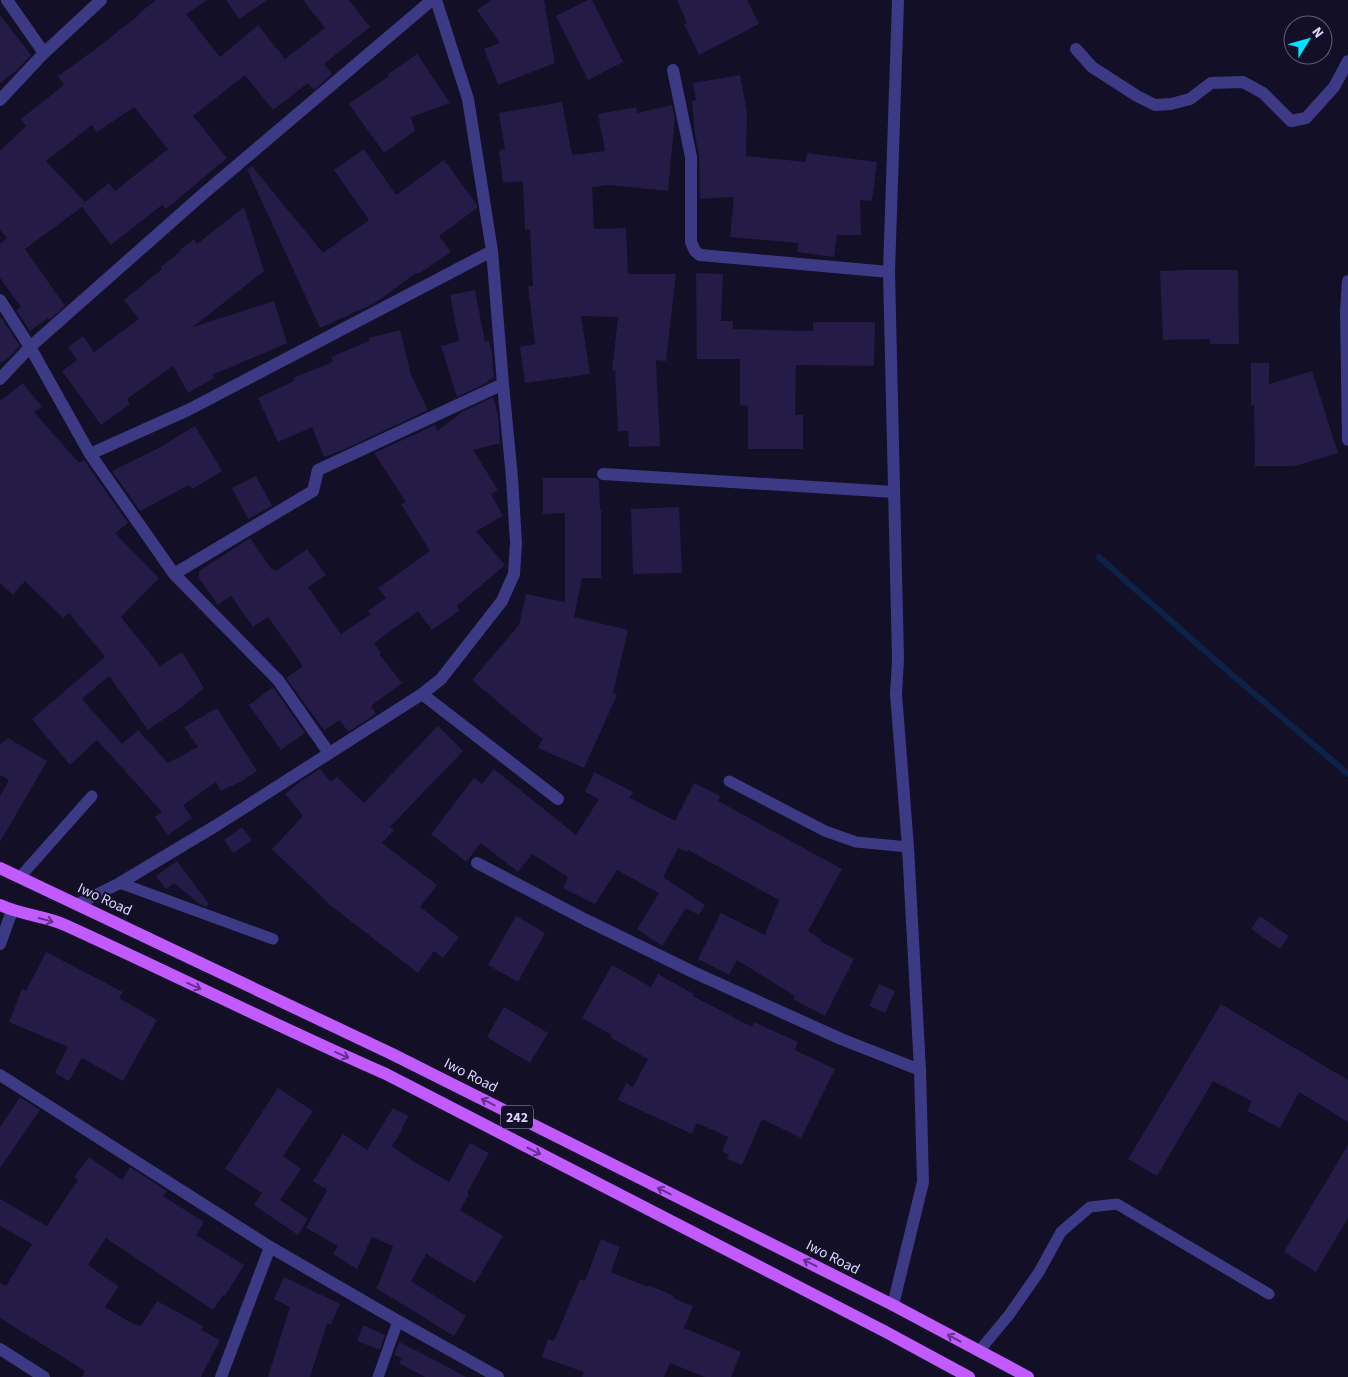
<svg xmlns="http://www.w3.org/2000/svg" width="1348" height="1377" viewBox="0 0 1348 1377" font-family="'Source Sans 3',sans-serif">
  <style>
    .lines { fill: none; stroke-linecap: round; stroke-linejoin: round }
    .stream { stroke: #0c2248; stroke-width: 6 }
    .building { fill: #241b47; fill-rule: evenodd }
    .service { stroke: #3d3a85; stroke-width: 11 }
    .minor { stroke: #3d3a85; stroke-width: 12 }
    .primary { stroke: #c25bff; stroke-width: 12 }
    .oneway { stroke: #623188 }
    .labels { text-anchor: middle; stroke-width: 4.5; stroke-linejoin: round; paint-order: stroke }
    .shield { fill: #130f26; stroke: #9e99be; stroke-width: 1 }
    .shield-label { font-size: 14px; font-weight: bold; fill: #d9d4ff }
    .street-label { font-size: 15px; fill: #d9d4ff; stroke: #130f26 }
  </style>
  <rect width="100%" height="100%" fill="#130f26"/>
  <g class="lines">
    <path class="stream" d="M 1099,557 L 1222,666 L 1348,774"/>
  </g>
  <path class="building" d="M 156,0 L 207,0 L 186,14 L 220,57 L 258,25 L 285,59 L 325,28 L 303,0 L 349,0 L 370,27 L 324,64 L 332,74 L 314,90 L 308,83 L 273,110 L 245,75 L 193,116 L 227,158 L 166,209 L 162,205 L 111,245 L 82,207 L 25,249 L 65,306 L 49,320 L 48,318 L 30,331 L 16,310 L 21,307 L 0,278 L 0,244 L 7,238 L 0,230 L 0,151 L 26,126 L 21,119 L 64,85 L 58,76 L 97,48 L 139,15 L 138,14 ZM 134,107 L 168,149 L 115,191 L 109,183 L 85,202 L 46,161 L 92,125 L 97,132 Z
    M 226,0 L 267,0 L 239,19 Z
    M 491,0 L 544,0 L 555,63 L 498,85 L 484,49 L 500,43 L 477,10 Z
    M 588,0 L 592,0 L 623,62 L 588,80 L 556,16 Z
    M 677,0 L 747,0 L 759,24 L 699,55 L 684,24 L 687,23 Z
    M 0,15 L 31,55 L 17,70 L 0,83 Z
    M 417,54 L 450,103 L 411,117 L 415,131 L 384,153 L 349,104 L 389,76 L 388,74 Z
    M 740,75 L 747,112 L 746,156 L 806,162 L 807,153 L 877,162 L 872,201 L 860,200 L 861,235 L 837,235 L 834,257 L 797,252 L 798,243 L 730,237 L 734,197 L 700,199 L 699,157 L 695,134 L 692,101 L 696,100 L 693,83 Z
    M 562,102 L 572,155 L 605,151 L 598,114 L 636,107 L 637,113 L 672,105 L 675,118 L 668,191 L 609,185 L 592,187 L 594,229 L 626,228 L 628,274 L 676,274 L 666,361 L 656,360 L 660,446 L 629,447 L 628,431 L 618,431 L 615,370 L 612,371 L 618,317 L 581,316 L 590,374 L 525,383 L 520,347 L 535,344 L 528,286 L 533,286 L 530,230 L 525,230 L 523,181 L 503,183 L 499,150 L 505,149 L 499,113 Z
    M 364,149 L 396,195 L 444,160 L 477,205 L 477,208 L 439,236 L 451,252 L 420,273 L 416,273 L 375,303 L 320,328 L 247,169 L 252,166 L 323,253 L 369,220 L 334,170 Z
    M 244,207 L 264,271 L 193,327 L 274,301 L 287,343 L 255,357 L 212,375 L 214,378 L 188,393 L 173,366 L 127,399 L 130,404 L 101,425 L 62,371 L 77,360 L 68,347 L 83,336 L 94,352 L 139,319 L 124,300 L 162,269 L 161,267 L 181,251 L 180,250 L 194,239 L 197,244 Z
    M 1184,270 L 1238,270 L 1239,344 L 1210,344 L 1210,339 L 1163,340 L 1160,271 Z
    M 696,273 L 723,274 L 721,321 L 733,321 L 733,329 L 813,331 L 813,322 L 875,322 L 874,366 L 796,365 L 795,415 L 803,415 L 803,449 L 748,449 L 748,406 L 740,405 L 740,359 L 697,359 Z
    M 475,290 L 485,342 L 489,341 L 492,353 L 494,378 L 488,380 L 489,382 L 457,397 L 441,346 L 459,341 L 450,295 Z
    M 1,317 L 20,346 L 7,359 L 0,363 L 0,318 Z
    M 400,330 L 411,375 L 428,410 L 345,449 L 324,457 L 312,427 L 278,442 L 258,398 L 294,381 L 293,378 L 333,362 L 331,357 L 369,341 L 369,338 Z
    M 1251,363 L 1269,363 L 1269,384 L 1312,371 L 1338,453 L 1295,466 L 1255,466 L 1254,405 L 1251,405 Z
    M 23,383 L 42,407 L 34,412 L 79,463 L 84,460 L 128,523 L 115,533 L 159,578 L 121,617 L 160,666 L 182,652 L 204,688 L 174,713 L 174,712 L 148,730 L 109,676 L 82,699 L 122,744 L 138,730 L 168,763 L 198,747 L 184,727 L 217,708 L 257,771 L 242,781 L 221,791 L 216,782 L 183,805 L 192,818 L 168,835 L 155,817 L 162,812 L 97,740 L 70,765 L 32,719 L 105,657 L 69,613 L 63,618 L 25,581 L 13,595 L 0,583 L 0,401 Z
    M 493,397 L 498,414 L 500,443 L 473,450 L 498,490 L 491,494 L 503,516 L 476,531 L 505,565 L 457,606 L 460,610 L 432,630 L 418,611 L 374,643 L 381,653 L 379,654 L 402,683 L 371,706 L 376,714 L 348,732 L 340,720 L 324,730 L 286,678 L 303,666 L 268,617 L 253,627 L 231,596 L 218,605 L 199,578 L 199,571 L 250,538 L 272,570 L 274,569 L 276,571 L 307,549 L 326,575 L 308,587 L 341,634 L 371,614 L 368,611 L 386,598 L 378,588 L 430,551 L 401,504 L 406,502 L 374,453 L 435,425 L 437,431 L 462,412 Z
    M 195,426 L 222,471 L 192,489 L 189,485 L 140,511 L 112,471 L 157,449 Z
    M 256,476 L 272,506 L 248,519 L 232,488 Z
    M 543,478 L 596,478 L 599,481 L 600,510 L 601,510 L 601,578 L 582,578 L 574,617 L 628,630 L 613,693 L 617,695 L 584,768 L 538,748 L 543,738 L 538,736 L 472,680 L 519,625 L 526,594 L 565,602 L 565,513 L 543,514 Z
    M 679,507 L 682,573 L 633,574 L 631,509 Z
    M 273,687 L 305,733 L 281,750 L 249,705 Z
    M 438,726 L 463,751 L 390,827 L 394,830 L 382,843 L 437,885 L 420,907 L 459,937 L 443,958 L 434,951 L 418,973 L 330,905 L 272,849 L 303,816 L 285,794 L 301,781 L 320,769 L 331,782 L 337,777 L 364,803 Z
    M 8,738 L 47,761 L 0,842 L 0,796 L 9,780 L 0,775 L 0,745 Z
    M 494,769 L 576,835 L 599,799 L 585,792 L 594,772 L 633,792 L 630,798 L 675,821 L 694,783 L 720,796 L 718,801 L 842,869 L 808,931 L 822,940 L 820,941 L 854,959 L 825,1016 L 793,999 L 795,996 L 737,960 L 729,975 L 698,959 L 721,913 L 765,935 L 779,900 L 688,850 L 687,852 L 678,848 L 663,877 L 705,905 L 699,915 L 686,908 L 662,946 L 637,929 L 659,893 L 617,870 L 595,904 L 563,888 L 568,877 L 532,854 L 518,872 L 481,843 L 466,862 L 431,834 L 474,778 L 482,784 Z
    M 242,827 L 252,840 L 234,853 L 224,840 Z
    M 177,861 L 209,904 L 206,907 L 200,904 L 174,883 L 166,889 L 156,876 Z
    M 516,916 L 545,933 L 518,982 L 488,965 Z
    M 1260,916 L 1289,936 L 1280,949 L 1251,929 Z
    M 46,952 L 123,992 L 119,998 L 157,1020 L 123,1081 L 82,1058 L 69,1081 L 55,1073 L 68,1047 L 9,1022 L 22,989 L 26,991 Z
    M 612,965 L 651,987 L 658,974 L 694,994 L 693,996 L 752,1027 L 754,1022 L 798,1042 L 795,1050 L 835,1069 L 801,1138 L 762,1119 L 742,1165 L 727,1159 L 729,1155 L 722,1151 L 728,1137 L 697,1123 L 692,1134 L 618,1100 L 626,1083 L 633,1087 L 648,1059 L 611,1038 L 612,1035 L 582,1018 Z
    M 879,984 L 895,991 L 885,1013 L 869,1006 Z
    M 1221,1004 L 1348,1080 L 1348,1122 L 1299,1092 L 1280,1128 L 1247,1111 L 1252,1101 L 1213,1081 L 1157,1176 L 1128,1159 Z
    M 504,1007 L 548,1033 L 530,1063 L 487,1037 Z
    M 278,1088 L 313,1111 L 283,1156 L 301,1169 L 280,1200 L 308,1219 L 298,1235 L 254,1205 L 262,1193 L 225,1169 Z
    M 20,1097 L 40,1110 L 0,1168 L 0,1127 Z
    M 393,1108 L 408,1116 L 402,1128 L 403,1129 L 392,1146 L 411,1160 L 449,1182 L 470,1143 L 489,1153 L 467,1193 L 469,1194 L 460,1210 L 503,1236 L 475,1283 L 426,1254 L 411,1281 L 466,1316 L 454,1336 L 376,1288 L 379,1283 L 393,1246 L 372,1237 L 357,1269 L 333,1254 L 338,1246 L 306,1228 L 327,1190 L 313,1181 L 343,1134 L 367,1150 Z
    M 1348,1145 L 1348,1218 L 1316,1272 L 1284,1252 Z
    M 89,1157 L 122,1180 L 130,1167 L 167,1191 L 163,1196 L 204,1222 L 196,1235 L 244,1265 L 225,1296 L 223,1295 L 213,1310 L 106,1238 L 88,1265 L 96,1270 L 96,1271 L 119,1286 L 105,1307 L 135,1325 L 136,1324 L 141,1326 L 157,1301 L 203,1326 L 201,1330 L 220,1340 L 201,1377 L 82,1377 L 85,1371 L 0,1318 L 0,1283 L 6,1286 L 32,1244 L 0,1226 L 0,1199 L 47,1226 L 78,1180 L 74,1177 Z
    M 601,1239 L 620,1247 L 611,1272 L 648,1287 L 649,1285 L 674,1296 L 673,1298 L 693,1306 L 684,1328 L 741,1352 L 731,1377 L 705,1377 L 670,1363 L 664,1377 L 582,1377 L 584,1372 L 542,1357 L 548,1339 L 554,1341 L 580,1279 L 585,1281 Z
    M 284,1277 L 340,1304 L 331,1324 L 327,1324 L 310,1377 L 268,1377 L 290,1307 L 274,1299 Z
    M 363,1325 L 385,1335 L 380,1350 L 357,1341 Z
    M 399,1342 L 425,1355 L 466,1377 L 425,1377 L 399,1363 L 402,1358 L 394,1355 Z"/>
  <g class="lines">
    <path class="service" d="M 729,781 L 825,831 L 856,842 L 908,847
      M 20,877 L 92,796
      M 120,883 L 273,939
      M 979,1351 L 1009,1315 L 1039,1272 L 1061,1232 L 1090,1207 L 1117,1204 L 1269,1294
      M 378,1377 L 398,1321"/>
    <path class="minor" d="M 7,0 L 44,53
      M 1076,49 L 1092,67 L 1137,96 L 1155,105 L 1171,104 L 1190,99 L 1211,83 L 1243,82 L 1263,93 L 1291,121 L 1306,118 L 1334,87 L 1348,61
      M 673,70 L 691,157 L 691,242 L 695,251 L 700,255 L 889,272
      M 0,100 L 44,53 L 101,0
      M 1348,281 L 1346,311 L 1348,440
      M 0,300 L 30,347 L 90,454 L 174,574 L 278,680 L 329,753
      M 0,379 L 30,347 L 202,195 L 432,0
      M 90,454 L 188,410 L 492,251
      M 603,474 L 894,492
      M 174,574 L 313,491 L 318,470 L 503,384
      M 422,694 L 558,799
      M 477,863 L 586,920 L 693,972 L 841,1039 L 920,1070
      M 78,904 L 120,883 L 217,825 L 422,694 L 441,679 L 502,601 L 514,574 L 516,543 L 512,478 L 503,384 L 492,251 L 468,99 L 436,0
      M 0,944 L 12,911
      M 0,1075 L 270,1247 L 398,1321 L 498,1377
      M 893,1305 L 923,1182 L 920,1070 L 908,847 L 896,694 L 898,659 L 889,272 L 898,0
      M 0,1349 L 44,1377
      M 221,1377 L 270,1247"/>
    <path class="primary" d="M 0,868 L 392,1054 L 893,1305 L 1028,1377
      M 0,905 C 21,915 45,916 65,925 C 173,974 278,1027 386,1074 L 884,1331 L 969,1377"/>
  </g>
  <defs><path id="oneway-shaft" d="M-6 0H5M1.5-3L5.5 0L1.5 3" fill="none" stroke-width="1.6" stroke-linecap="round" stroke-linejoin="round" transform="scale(1.25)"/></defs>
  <g class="oneway">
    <use href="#oneway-shaft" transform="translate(46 920) rotate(15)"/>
    <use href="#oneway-shaft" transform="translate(194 986) rotate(25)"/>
    <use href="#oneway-shaft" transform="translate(342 1055) rotate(24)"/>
    <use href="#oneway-shaft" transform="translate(488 1102) rotate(-153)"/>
    <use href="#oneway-shaft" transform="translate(534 1151) rotate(27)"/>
    <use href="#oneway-shaft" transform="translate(664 1191) rotate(-153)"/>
    <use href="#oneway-shaft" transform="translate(810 1263) rotate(-153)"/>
    <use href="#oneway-shaft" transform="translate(954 1338) rotate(-152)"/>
  </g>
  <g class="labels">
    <rect class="shield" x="501" y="1105.5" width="32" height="23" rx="4"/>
    <g class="shield-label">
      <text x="517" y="1122">242</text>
    </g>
    <g class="street-label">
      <text transform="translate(105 899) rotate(25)" y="5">Iwo Road</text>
      <text transform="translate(471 1075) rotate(27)" y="5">Iwo Road</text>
      <text transform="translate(833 1257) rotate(27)" y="5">Iwo Road</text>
    </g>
  </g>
  <g transform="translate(1308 40) rotate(53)"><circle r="24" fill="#130f26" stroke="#625e7d"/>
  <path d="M0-4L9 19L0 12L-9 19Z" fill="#00e5ff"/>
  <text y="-8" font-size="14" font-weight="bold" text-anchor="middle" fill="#d9d4ff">N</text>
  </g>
</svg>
